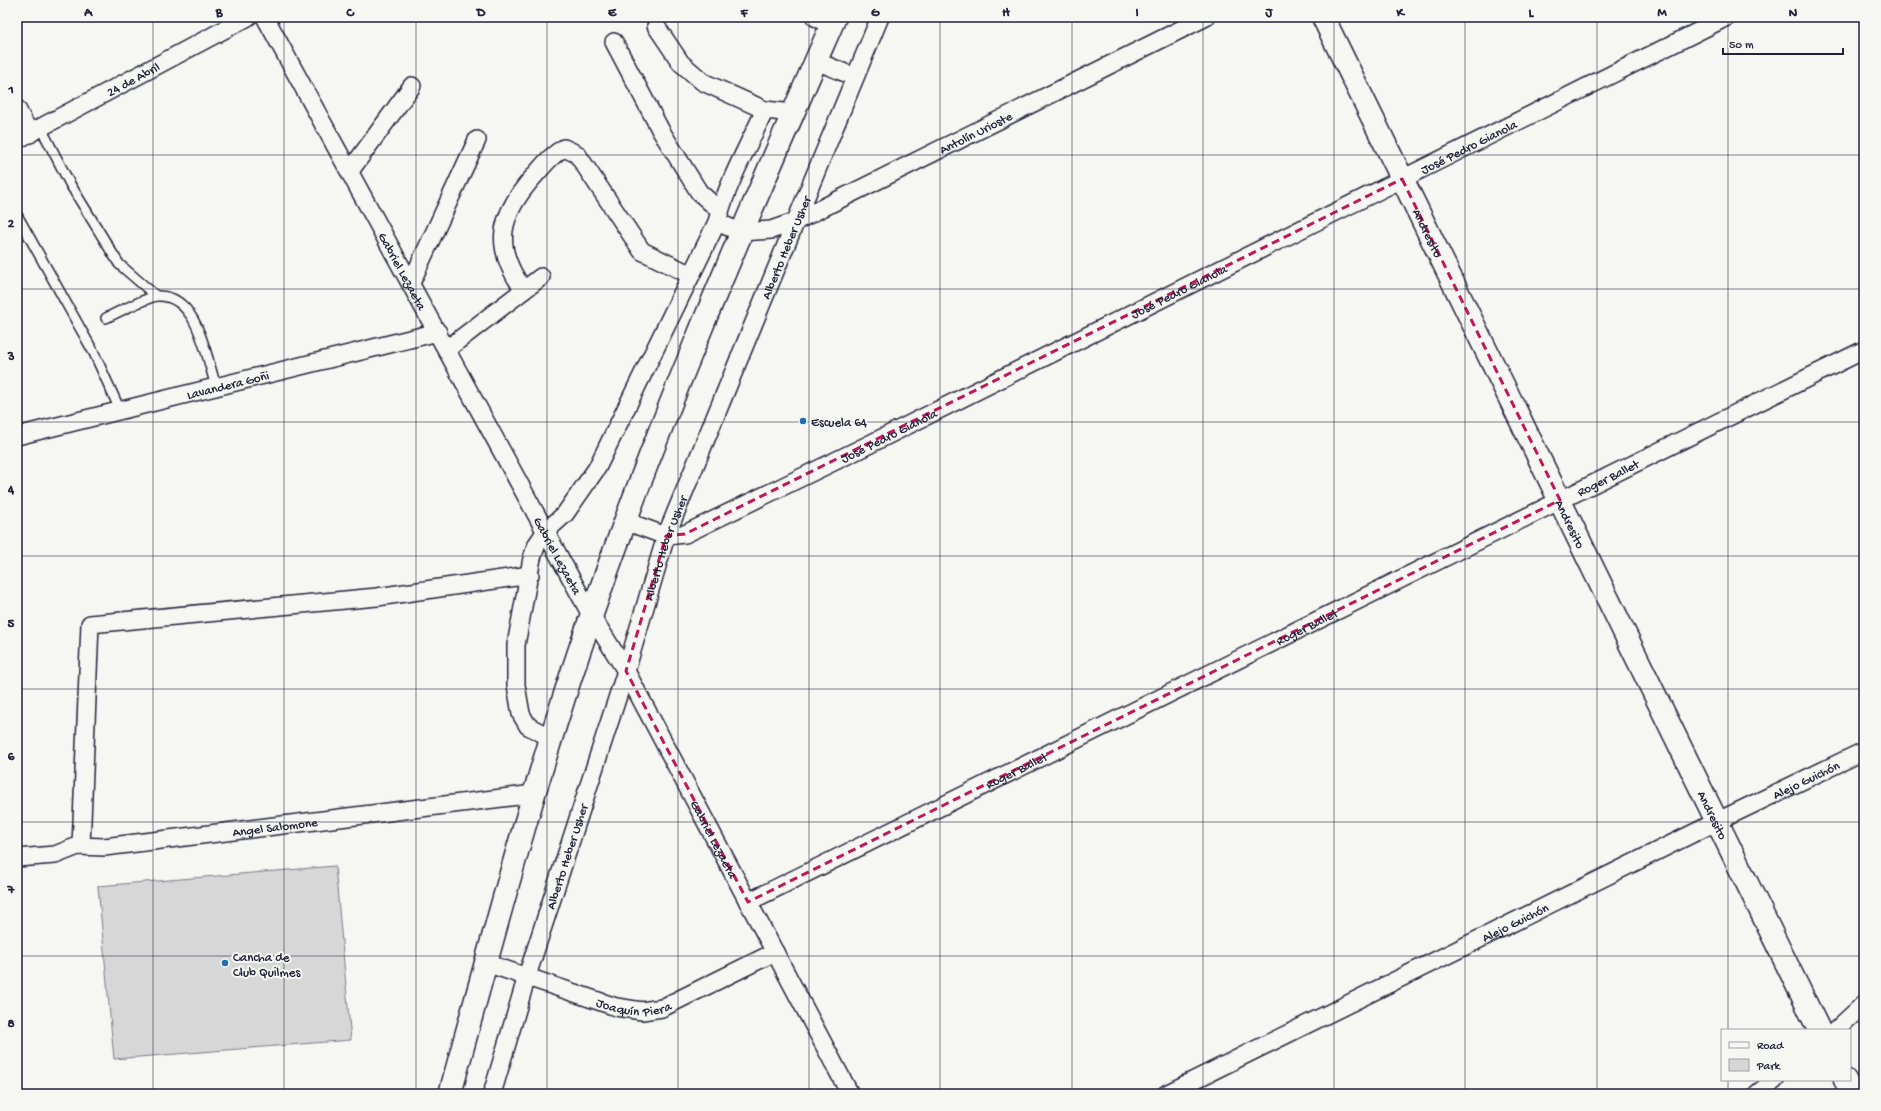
<svg xmlns="http://www.w3.org/2000/svg" width="1881" height="1111" viewBox="0 0 1881 1111" font-family="'Gochi Hand',sans-serif">
  <style>
    .green { fill: #d7d7d7; stroke: #7c7c89 }
    .lines { fill: none; stroke-linecap: round; stroke-linejoin: round }
    .service-casing { stroke: #22223b; stroke-width: 12 }
    .minor-casing { stroke: #22223b; stroke-width: 20 }
    .tertiary-casing { stroke: #22223b; stroke-width: 25 }
    .service { stroke: #f6f6f2; stroke-width: 9 }
    .minor { stroke: #f6f6f2; stroke-width: 17 }
    .tertiary { stroke: #f6f6f2; stroke-width: 22 }
    .rail { stroke: #22223b; stroke-width: 3; stroke-dasharray: 6 3; stroke-linecap: butt }
    .marked { fill: none; stroke: #c2185b; stroke-width: 3; stroke-dasharray: 8 5; stroke-linejoin: round }
    .grid { fill: none; stroke: #22223b; stroke-width: 1; stroke-opacity: 0.55 }
    .poi-dot { fill: #1f6fb2; stroke: #f6f6f2; stroke-width: 1.5 }
    .labels { text-anchor: middle; stroke-width: 4; stroke-linejoin: round; paint-order: stroke }
    .street-label { font-size: 13px; fill: #22223b; stroke: #f6f6f2 }
    .poi-label { font-size: 13px; fill: #22223b; stroke: #f6f6f2; text-anchor: start }
    .neatline { fill: none; stroke: #22223b; stroke-width: 1.5 }
    .grid-label { font-size: 13px; text-anchor: middle; font-weight: bold; fill: #22223b }
  </style>
  <rect width="100%" height="100%" fill="#f6f6f2"/>
  <filter id="ink" filterUnits="userSpaceOnUse"><feTurbulence type="fractalNoise" baseFrequency=".025" numOctaves="2"/><feDisplacementMap in="SourceGraphic" scale="8" xChannelSelector="R" yChannelSelector="G"/><feConvolveMatrix kernelMatrix="1 2 1 2 8 2 1 2 1" color-interpolation-filters="sRGB"/></filter>
  <g filter="url(#ink)">
    <path class="green" d="M 335,866 L 351,1040 L 114,1059 L 98,886 Z"/>
    <g class="lines">
      <g class="service-casing">
        <path id="service" d="M 41,128 L 70,184 L 119,264 L 156,296
          M 17,215 L 94,353 L 120,410
          M 106,318 C 116,313 148,297 157,296 C 198,294 206,357 216,386"/>
      </g>
      <g class="minor-casing">
        <g id="minor">
          <path id="s1" d="M 265,17 L 591,615 L 626,671 L 850,1094"/>
          <path d="M 815,17 L 831,25"/>
          <path d="M 656,26 L 681,63 L 703,82 L 765,110"/>
          <path d="M 614,42 L 661,131 L 699,192 L 720,211"/>
          <path d="M 816,61 L 855,77"/>
          <path d="M 17,109 L 30,134"/>
          <path id="s2" d="M 17,140 L 248,17"/>
          <path d="M 350,171 L 412,86"/>
          <path id="s3" d="M 717,222 L 740,232 L 771,230 L 794,222 L 1206,17"/>
          <path d="M 411,283 L 477,140"/>
          <path d="M 524,290 C 491,246 500,214 535,175 C 544,165 551,155 564,148 L 577,154 L 642,251 L 691,275"/>
          <path d="M 447,349 L 541,277"/>
          <path id="s4" d="M 17,436 L 438,332"/>
          <path id="s5" d="M 625,521 L 666,536 L 685,534 L 864,447 L 1727,17"/>
          <path d="M 551,738 L 528,726 L 521,714 L 516,685 L 516,645 L 532,558 L 537,544 L 546,531 L 565,514 L 597,468 L 717,222 C 726,186 749,144 765,110 L 793,113"/>
          <path d="M 81,846 L 90,624 L 377,597 L 530,575"/>
          <path id="s6" d="M 17,858 L 55,855 L 78,846 L 104,847 L 534,794"/>
          <path id="s7" d="M 748,902 L 1864,350"/>
          <path id="s8" d="M 486,963 L 616,1007 L 642,1011 L 662,1008 L 674,1002 L 775,952"/>
          <path d="M 1836,1030 L 1864,1004"/>
          <path id="s9" d="M 492,1094 L 527,976 L 626,671 L 666,536 L 880,17"/>
          <path id="s10" d="M 1166,1094 L 1718,821 L 1864,751"/>
          <path d="M 1757,1094 L 1775,1080"/>
        </g>
      </g>
      <g class="tertiary-casing">
        <g id="tertiary">
          <path id="s11" d="M 1323,17 L 1819,1030"/>
          <path d="M 1845,1080 L 1852,1094"/>
          <path d="M 450,1094 C 494,933 537,771 592,614 C 662,411 749,214 835,17"/>
        </g>
      </g>
      <use href="#service" class="service"/>
      <use href="#minor" class="minor"/>
      <use href="#tertiary" class="tertiary"/>
      <path class="rail" d="M 1856,1094 L 1864,1087"/>
    </g>
  </g>
  <path class="marked" d="M 1402,179 L 1560,500 L 748,902 L 626,671 L 666,536 L 685,534 Z"/>
  <path class="grid" d="M 153,17 L 153,1094M 284,17 L 284,1094M 416,17 L 416,1094M 547,17 L 547,1094M 678,17 L 678,1094M 809,17 L 809,1094M 940,17 L 940,1094M 1072,17 L 1072,1094M 1203,17 L 1203,1094M 1334,17 L 1334,1094M 1465,17 L 1465,1094M 1597,17 L 1597,1094M 1728,17 L 1728,1030M 17,155 L 1864,155M 17,289 L 1864,289M 17,422 L 1864,422M 17,556 L 1864,556M 17,689 L 1864,689M 17,822 L 1864,822M 17,956 L 1864,956M 1728,1080 L 1728,1094"/>
  <g class="poi-dot">
    <circle cx="803" cy="421" r="4"/>
    <circle cx="225" cy="963" r="4"/>
  </g>
  <g class="labels">
    <g class="street-label">
      <text dy="5" stroke="none"><textPath href="#s2" startOffset="131">24 de Abril</textPath></text>
      <text dy="5" stroke="none"><textPath href="#s3" startOffset="283">Antolín Urioste</textPath></text>
      <text dy="5" stroke="none"><textPath href="#s5" startOffset="937">José Pedro Gianola</textPath></text>
      <text dy="5" stroke="none"><textPath href="#s11" startOffset="240">Andresito</textPath></text>
      <text dy="5" stroke="none"><textPath href="#s9" startOffset="897">Alberto Heber Usher</textPath></text>
      <text dy="5" stroke="none"><textPath href="#s1" startOffset="289">Gabriel Lezaeta</textPath></text>
      <text dy="5" stroke="none"><textPath href="#s5" startOffset="613">José Pedro Gianola</textPath></text>
      <text dy="5" stroke="none"><textPath href="#s4" startOffset="217">Lavandera Goñi</textPath></text>
      <text dy="5" stroke="none"><textPath href="#s5" startOffset="289">José Pedro Gianola</textPath></text>
      <text dy="5" stroke="none"><textPath href="#s7" startOffset="959">Roger Ballet</textPath></text>
      <text dy="5" stroke="none"><textPath href="#s11" startOffset="564">Andresito</textPath></text>
      <text dy="5" stroke="none"><textPath href="#s9" startOffset="573">Alberto Heber Usher</textPath></text>
      <text dy="5" stroke="none"><textPath href="#s1" startOffset="613">Gabriel Lezaeta</textPath></text>
      <text dy="5" stroke="none"><textPath href="#s7" startOffset="623">Roger Ballet</textPath></text>
      <text dy="5" stroke="none"><textPath href="#s7" startOffset="299">Roger Ballet</textPath></text>
      <text dy="5" stroke="none"><textPath href="#s10" startOffset="713">Alejo Guichón</textPath></text>
      <text dy="5" stroke="none"><textPath href="#s11" startOffset="888">Andresito</textPath></text>
      <text dy="5" stroke="none"><textPath href="#s6" startOffset="261">Angel Salomone</textPath></text>
      <text dy="5" stroke="none"><textPath href="#s1" startOffset="937">Gabriel Lezaeta</textPath></text>
      <text dy="5" stroke="none"><textPath href="#s9" startOffset="249">Alberto Heber Usher</textPath></text>
      <text dy="5" stroke="none"><textPath href="#s10" startOffset="389">Alejo Guichón</textPath></text>
      <text dy="5" stroke="none"><textPath href="#s8" startOffset="155">Joaquín Piera</textPath></text>
    </g>
    <g class="poi-label">
      <text x="811" y="426">Escuela 64</text>
      <text x="233" y="961">Cancha de<tspan x="233" dy="15">Club Quilmes</tspan></text>
    </g>
  </g>
  <rect width="1881" height="1111" fill="none" stroke="#f6f6f2" stroke-width="44"/>
  <rect x="1721" y="1029" width="130" height="52" fill="#f6f6f2" stroke="#a1a1a9"/>
  <rect x="1729" y="1042" width="20" height="6" fill="#f6f6f2" stroke="#a1a1a9"/>
  <text x="1757" y="1049" font-size="12" fill="#22223b">Road</text>
  <rect x="1729" y="1059" width="20" height="12" fill="#d7d7d7" stroke="#a1a1a9"/>
  <text x="1757" y="1069" font-size="12" fill="#22223b">Park</text>
  <path d="M1723 48v6h120v-6" fill="none" stroke="#22223b" stroke-width="2"/>
  <text x="1729" y="48" font-size="12" fill="#22223b" stroke="#f6f6f2" stroke-width="3" paint-order="stroke">50 m</text>
  <rect x="22" y="22" width="1837" height="1067" class="neatline"/>
  <g class="grid-label">
    <text x="88" y="16">A</text>
    <text x="219" y="16">B</text>
    <text x="350" y="16">C</text>
    <text x="481" y="16">D</text>
    <text x="612" y="16">E</text>
    <text x="744" y="16">F</text>
    <text x="875" y="16">G</text>
    <text x="1006" y="16">H</text>
    <text x="1137" y="16">I</text>
    <text x="1269" y="16">J</text>
    <text x="1400" y="16">K</text>
    <text x="1531" y="16">L</text>
    <text x="1662" y="16">M</text>
    <text x="1793" y="16">N</text>
    <text x="11" y="93">1</text>
    <text x="11" y="227">2</text>
    <text x="11" y="360">3</text>
    <text x="11" y="493">4</text>
    <text x="11" y="627">5</text>
    <text x="11" y="760">6</text>
    <text x="11" y="893">7</text>
    <text x="11" y="1027">8</text>
  </g>
</svg>
